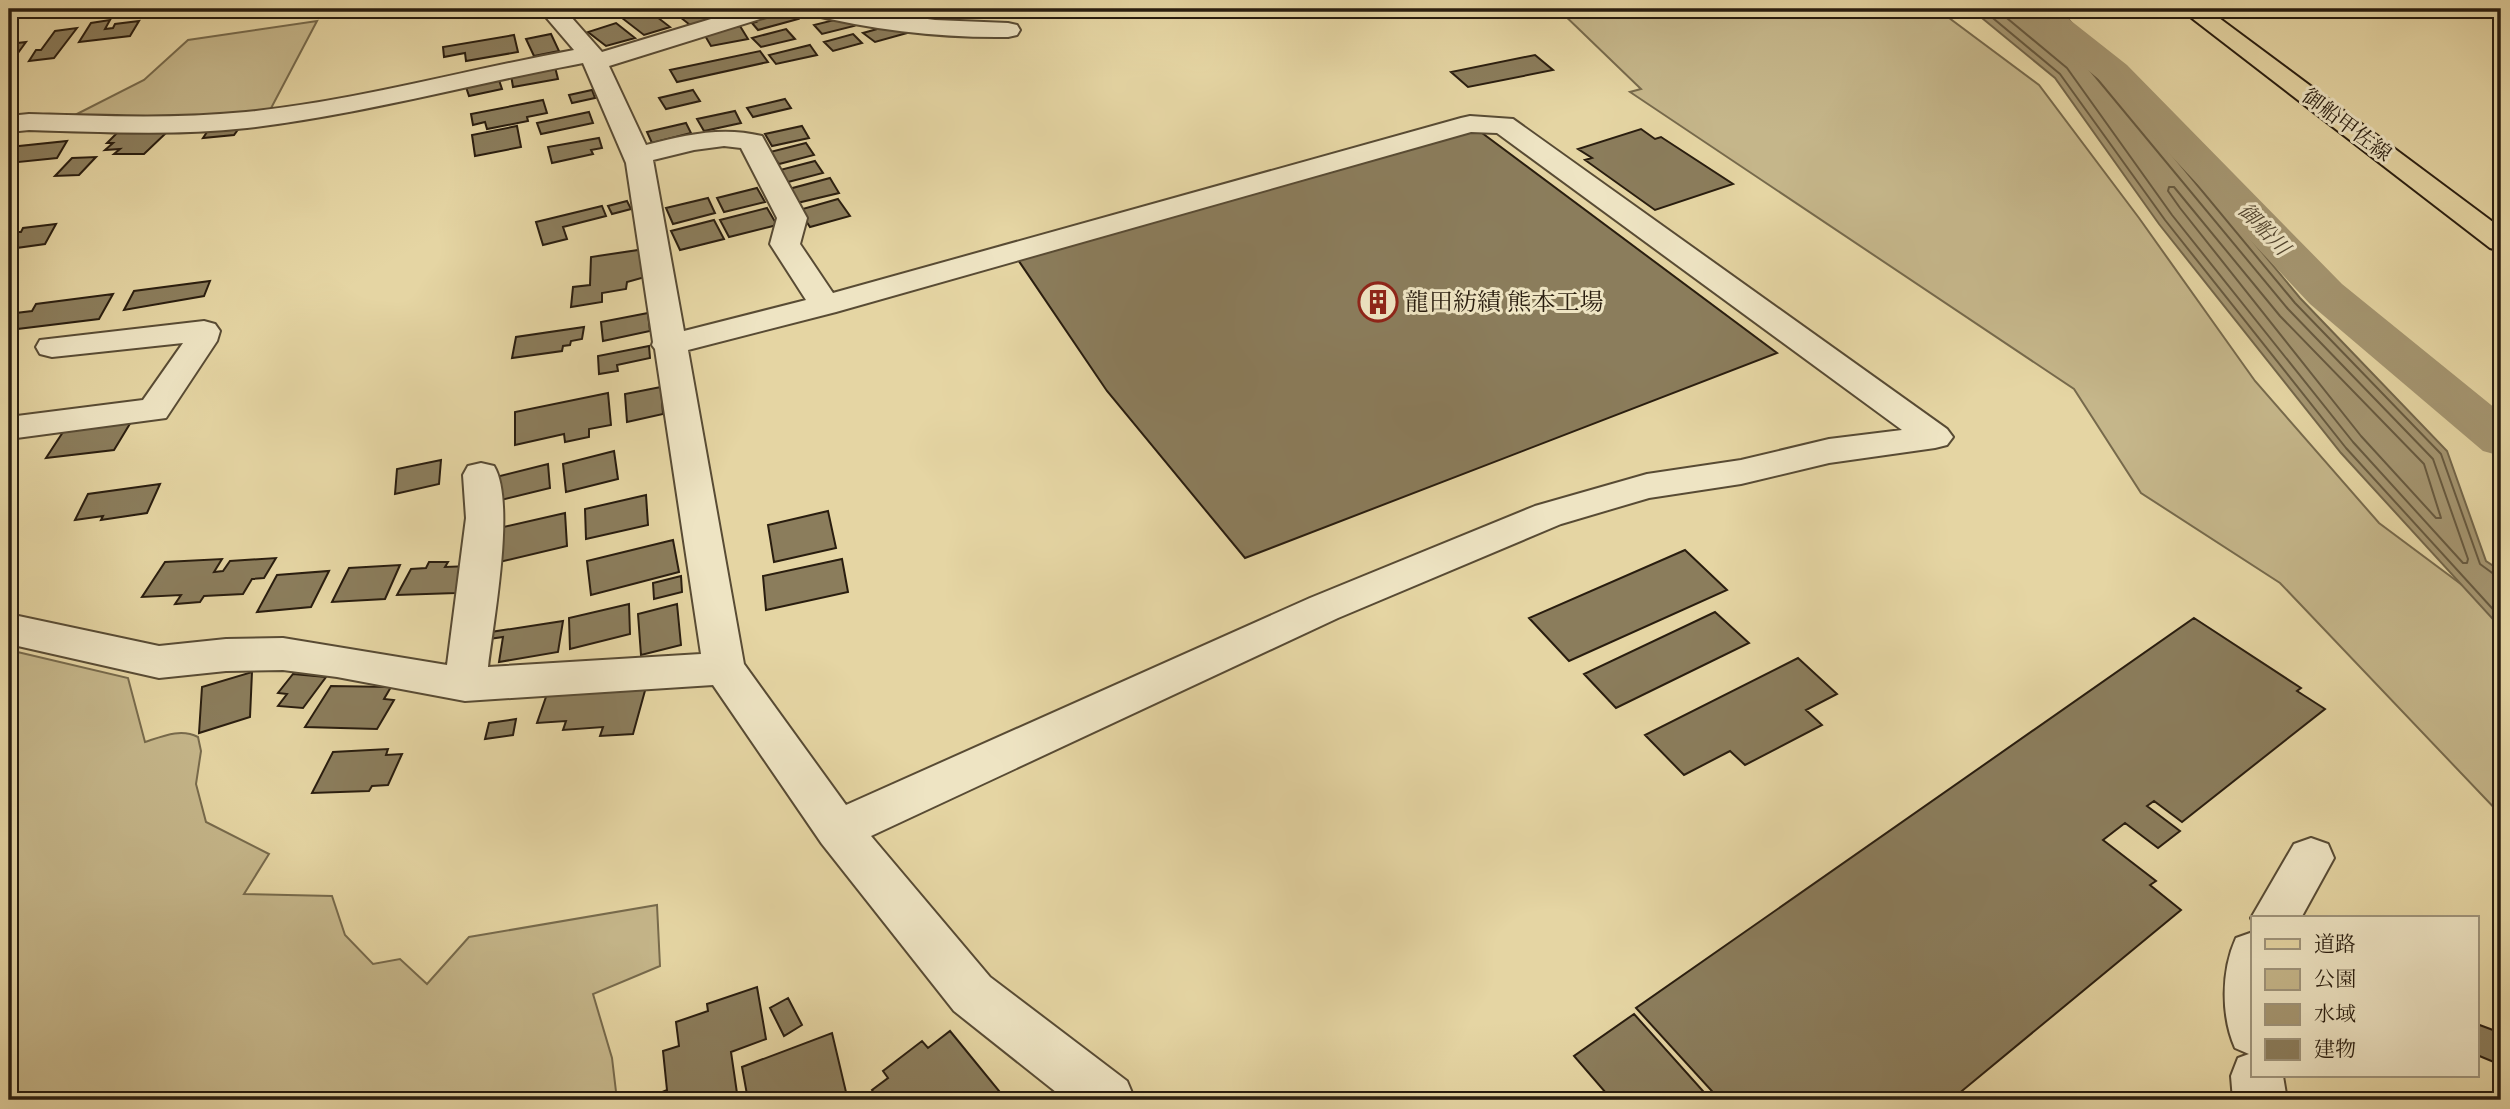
<svg xmlns="http://www.w3.org/2000/svg" width="2510" height="1109" viewBox="0 0 2510 1109" font-family="Cardo,'Noto Serif JP',serif">
  <style>
    .green { fill: #c5b68a; stroke: #776a4c; stroke-width: 2 }
    .water { fill: #a59671; stroke: #73664a; stroke-width: 2 }
    .lines { fill: none; stroke-linecap: round; stroke-linejoin: round }
    .shore { stroke: #675a40; stroke-width: 2 }
    .river { fill: #a59671; fill-rule: evenodd }
    .building { fill: #8b7d5c; stroke: #291d0f; stroke-width: 2 }
    .minor-casing { stroke: #584b34; stroke-width: 4 }
    .major-casing { stroke: #291d0f; stroke-width: 4 }
    .minor { fill: #eee4c3; fill-rule: evenodd }
    .major { fill: #e5d5a3; fill-rule: evenodd }
    .labels { text-anchor: middle; stroke-width: 6; stroke-linejoin: round; paint-order: stroke }
    .far-street-label { font-size: 21px; fill: #291d0f; stroke: #eee4c3 }
    .far-water-label { font-size: 21px; font-style: italic; fill: #544731; stroke: #eee4c3 }
    .poi-label { font-size: 24px; fill: #291d0f; stroke: #eee4c3; text-anchor: start }
  </style>
  <rect width="100%" height="100%" fill="#e5d5a3"/>
  <filter id="stains"><feTurbulence type="fractalNoise" baseFrequency=".00286" numOctaves="4"/><feColorMatrix values="0 0 0 0 .2 0 0 0 0 .09 0 0 0 0 .02 0 0 0 .5 -.17"/></filter>
  <radialGradient id="worn" r=".72"><stop offset=".6" stop-color="#630" stop-opacity="0"/><stop offset="1" stop-color="#630" stop-opacity=".3"/></radialGradient>
  <path class="green" d="M 1558,9 L 1937,9 L 2039,85 L 2139,218 L 2255,381 L 2379,523 L 2501,614 L 2501,815 L 2280,583 L 2141,493 L 2074,389 L 1630,92 L 1641,89 Z
    M 317,21 L 269,112 L 188,117 L 73,116 L 144,80 L 188,40 Z
    M 9,650 L 128,678 L 145,742 C 163,736 181,728 198,737 L 201,751 L 196,784 L 206,822 L 269,854 L 244,894 L 332,896 L 345,935 L 373,964 L 400,959 L 427,984 L 469,937 L 657,905 L 660,966 L 593,994 L 612,1058 L 617,1100 L 9,1100 Z"/>
  <path class="water" d="M 1971,9 L 2060,9 L 2300,298 L 2447,451 L 2486,561 L 2501,571 L 2501,628 L 2341,453 L 2159,224 L 2055,78 Z"/>
  <g class="lines">
    <path class="shore" d="M 1982,9 L 2060,74 L 2165,220 L 2346,448 L 2501,618
      M 1996,9 L 2067,68 L 2172,215 L 2353,442 L 2463,563 L 2467,563 L 2468,559 L 2433,459 L 2288,309 L 2050,22 L 2047,9
      M 2055,9 L 2057,16 L 2295,303 L 2441,454 L 2480,564 L 2495,575 L 2501,576
      M 2169,187 L 2174,187 L 2280,316 L 2424,464 L 2441,518 L 2436,518 L 2361,436 L 2180,208 L 2168,191 Z"/>
    <path class="river" d="M 2018,9 L 2056,9 L 2127,65 L 2342,284 L 2501,413 L 2501,456 L 2483,451 L 2310,304 L 2101,81 L 2023,16 Z"/>
  </g>
  <path class="building" d="M 42,9 L 96,9 L 38,16 Z
    M 691,9 L 740,9 L 742,10 L 690,25 L 675,13 Z
    M 648,10 L 670,27 L 644,35 L 622,18 Z
    M 787,10 L 798,19 L 758,30 L 752,23 L 756,22 L 752,18 Z
    M 846,17 L 854,26 L 822,34 L 814,25 Z
    M 110,20 L 105,29 L 113,28 L 115,24 L 139,21 L 130,36 L 79,42 L 91,23 Z
    M 616,23 L 635,38 L 606,46 L 588,32 Z
    M 895,24 L 907,33 L 875,42 L 863,33 Z
    M 740,26 L 748,39 L 711,46 L 704,34 Z
    M 77,28 L 54,58 L 29,61 L 36,50 L 41,50 L 55,31 Z
    M 786,29 L 795,39 L 761,47 L 752,38 Z
    M 551,34 L 559,51 L 534,56 L 526,39 Z
    M 853,34 L 862,43 L 833,51 L 824,42 Z
    M 514,35 L 518,52 L 466,61 L 465,53 L 444,57 L 443,47 Z
    M 26,42 L 15,57 L 9,58 L 9,44 Z
    M 810,45 L 817,55 L 776,64 L 769,55 Z
    M 760,51 L 768,62 L 677,82 L 670,70 Z
    M 1535,55 L 1553,70 L 1468,87 L 1451,72 Z
    M 555,67 L 558,79 L 513,87 L 511,75 Z
    M 499,80 L 502,89 L 469,96 L 466,87 Z
    M 592,90 L 595,98 L 572,103 L 569,95 Z
    M 693,90 L 700,101 L 666,109 L 659,98 Z
    M 785,99 L 791,108 L 753,117 L 747,108 Z
    M 543,100 L 547,113 L 527,117 L 528,121 L 487,129 L 485,122 L 473,125 L 471,114 Z
    M 735,111 L 741,123 L 704,131 L 697,119 Z
    M 589,112 L 593,123 L 541,134 L 537,123 Z
    M 686,123 L 691,133 L 652,143 L 647,132 Z
    M 242,124 L 234,135 L 203,138 L 211,126 Z
    M 1470,124 L 1777,353 L 1245,558 L 1107,391 L 1012,251 Z
    M 517,126 L 521,147 L 475,156 L 472,135 Z
    M 802,126 L 809,138 L 772,146 L 765,134 Z
    M 1641,129 L 1655,139 L 1661,137 L 1733,184 L 1655,210 L 1585,160 L 1592,158 L 1578,149 Z
    M 119,131 L 155,131 L 153,133 L 166,133 L 144,154 L 114,154 L 120,149 L 105,150 L 113,143 L 107,143 Z
    M 599,138 L 602,148 L 591,150 L 593,154 L 552,163 L 548,147 Z
    M 67,141 L 57,158 L 9,163 L 10,147 Z
    M 806,143 L 814,155 L 779,164 L 770,152 Z
    M 96,157 L 79,175 L 55,176 L 72,158 Z
    M 815,161 L 823,173 L 784,183 L 776,171 Z
    M 830,178 L 839,193 L 797,203 L 789,189 Z
    M 757,188 L 765,202 L 724,212 L 717,198 Z
    M 708,198 L 715,213 L 673,224 L 666,208 Z
    M 838,199 L 850,216 L 810,227 L 799,210 Z
    M 627,201 L 631,209 L 612,214 L 608,206 Z
    M 602,206 L 606,216 L 563,227 L 567,239 L 543,245 L 536,222 Z
    M 767,208 L 777,225 L 729,237 L 720,220 Z
    M 714,220 L 724,239 L 680,250 L 671,231 Z
    M 56,224 L 45,244 L 9,249 L 9,242 L 14,232 L 21,232 L 23,228 Z
    M 645,249 L 645,277 L 627,282 L 626,289 L 602,293 L 602,302 L 571,307 L 573,287 L 590,285 L 591,257 Z
    M 210,281 L 204,296 L 124,310 L 134,291 Z
    M 113,294 L 99,319 L 9,330 L 16,313 L 32,311 L 36,304 Z
    M 648,313 L 650,331 L 603,341 L 601,322 Z
    M 584,327 L 582,339 L 571,341 L 570,345 L 563,346 L 562,351 L 512,358 L 516,337 Z
    M 649,346 L 650,358 L 617,365 L 618,371 L 599,374 L 598,356 Z
    M 661,387 L 663,414 L 627,422 L 625,394 Z
    M 608,393 L 611,425 L 589,429 L 589,437 L 565,442 L 564,434 L 515,445 L 515,412 Z
    M 131,422 L 114,450 L 46,458 L 65,429 Z
    M 614,451 L 618,479 L 566,492 L 563,464 Z
    M 441,460 L 439,484 L 395,494 L 397,469 Z
    M 548,464 L 550,488 L 497,501 L 496,477 Z
    M 160,484 L 147,513 L 101,520 L 103,516 L 75,520 L 88,494 Z
    M 646,495 L 648,525 L 586,539 L 585,509 Z
    M 828,511 L 836,548 L 774,562 L 768,525 Z
    M 565,513 L 567,546 L 495,563 L 495,529 Z
    M 673,540 L 679,572 L 591,595 L 587,561 Z
    M 1685,550 L 1727,590 L 1569,661 L 1529,618 Z
    M 276,558 L 264,578 L 252,579 L 243,594 L 204,596 L 200,602 L 175,604 L 181,595 L 142,597 L 165,562 L 222,559 L 214,572 L 223,571 L 230,561 Z
    M 842,559 L 848,592 L 766,610 L 763,576 Z
    M 429,562 L 448,562 L 445,567 L 470,566 L 456,593 L 397,595 L 411,569 L 426,568 Z
    M 400,565 L 385,599 L 332,602 L 349,568 Z
    M 329,571 L 311,607 L 257,612 L 277,575 Z
    M 681,576 L 682,592 L 654,599 L 653,583 Z
    M 629,604 L 630,634 L 570,649 L 569,618 Z
    M 677,604 L 681,645 L 641,655 L 638,614 Z
    M 1715,612 L 1749,643 L 1616,708 L 1584,674 Z
    M 2194,618 L 2301,688 L 2297,691 L 2325,709 L 2182,822 L 2154,801 L 2147,806 L 2180,831 L 2158,848 L 2125,823 L 2103,840 L 2156,881 L 2150,885 L 2181,910 L 1957,1095 L 1962,1100 L 1720,1100 L 1636,1008 Z
    M 563,621 L 558,652 L 499,662 L 503,637 L 489,639 L 491,632 Z
    M 1798,658 L 1837,694 L 1806,710 L 1822,725 L 1745,765 L 1730,751 L 1684,775 L 1645,735 Z
    M 252,672 L 250,717 L 199,733 L 202,687 Z
    M 293,674 L 326,677 L 303,708 L 278,706 L 287,694 L 278,693 Z
    M 331,686 L 391,687 L 384,699 L 394,700 L 377,729 L 305,727 Z
    M 646,687 L 633,734 L 600,736 L 603,727 L 563,730 L 566,721 L 537,723 L 547,694 Z
    M 516,719 L 513,735 L 485,739 L 489,723 Z
    M 388,749 L 386,755 L 402,754 L 388,785 L 372,786 L 369,791 L 312,793 L 333,752 Z
    M 757,987 L 766,1039 L 731,1052 L 738,1100 L 644,1100 L 667,1090 L 663,1051 L 679,1046 L 676,1022 L 708,1011 L 707,1004 Z
    M 788,998 L 802,1025 L 784,1036 L 770,1008 Z
    M 1634,1014 L 1711,1100 L 1612,1100 L 1574,1056 Z
    M 2477,1024 L 2501,1033 L 2501,1065 L 2477,1055 Z
    M 950,1031 L 1004,1097 L 1000,1100 L 879,1100 L 872,1090 L 888,1078 L 883,1071 L 922,1041 L 928,1048 Z
    M 832,1033 L 846,1092 L 824,1100 L 748,1100 L 742,1067 Z"/>
  <g class="lines">
    <g class="minor-casing">
      <path id="minor" d="M 539,9 L 564,9 L 602,52 L 744,9 L 780,9 L 776,14 L 609,66 L 646,145 C 686,135 721,126 762,136 L 807,218 L 800,244 L 833,293 L 1461,118 L 1470,116 L 1513,119 L 1947,429 L 1953,437 L 1947,445 L 1935,448 L 1829,463 L 1741,484 L 1649,498 L 1561,524 L 1338,618 L 871,836 L 990,977 L 1127,1081 L 1135,1100 L 1066,1100 L 954,1011 L 822,844 L 713,685 L 465,701 L 337,677 L 283,670 L 226,671 L 159,678 L 9,644 L 9,614 L 159,646 L 226,639 L 283,638 L 447,665 L 466,518 L 463,475 L 468,466 L 481,463 L 494,466 C 516,502 493,623 488,667 L 701,654 L 655,349 L 652,345 L 653,342 L 626,163 L 583,63 C 471,84 360,115 247,128 C 175,136 102,132 29,130 L 9,132 L 9,116 L 29,114 C 102,116 174,119 246,112 C 355,101 466,70 574,50 ZM 1471,132 L 1497,133 L 1902,430 L 1829,439 L 1741,460 L 1647,474 L 1535,506 L 1310,598 L 846,805 L 744,664 L 688,350 L 836,312 ZM 724,146 L 741,148 L 777,218 L 770,244 L 806,300 L 684,331 L 653,160 L 694,150 Z
        M 804,9 L 852,9 L 935,20 L 1008,23 L 1017,25 L 1020,30 L 1017,35 L 1008,37 C 941,38 873,30 808,14 Z
        M 204,321 L 215,324 L 220,331 L 217,341 L 166,418 L 9,439 L 9,417 L 143,400 L 183,343 L 52,357 L 40,354 L 36,347 L 40,340 Z
        M 2311,838 L 2328,844 L 2334,858 L 2301,918 L 2253,918 L 2253,922 L 2251,918 L 2294,844 Z
        M 2253,932 L 2253,1076 L 2283,1076 L 2287,1100 L 2233,1100 L 2231,1076 L 2238,1058 L 2249,1054 L 2235,1048 C 2221,1016 2221,971 2236,938 Z"/>
    </g>
    <g class="major-casing">
      <path id="major" d="M 2180,9 L 2207,9 L 2501,228 L 2501,251 L 2490,248 Z"/>
    </g>
    <use href="#minor" class="minor"/>
    <use href="#major" class="major"/>
  </g>
  <defs>
    <g id="building-ring" transform="scale(2.0125)"><circle r="9.5" fill="#eee4c3" stroke="#8f2418" stroke-width="1.5"/><path d="M-4-6H4V6H1V3H-1V6H-4ZM-2.5-4.3h1.7v1.8h-1.7ZM.8-4.3h1.7v1.8H.8ZM-2.5-1h1.7V.8h-1.7ZM.8-1h1.7V.8H.8Z" fill="#8f2418"/></g>
  </defs>
  <g fill-rule="evenodd">
    <use href="#building-ring" x="1378" y="302"/>
  </g>
  <g class="labels">
    <g class="far-street-label">
      <text transform="translate(2347 125) rotate(37)" y="7">御船甲佐線</text>
    </g>
    <g class="far-water-label">
      <text transform="translate(2264 229) rotate(46)" y="7">御船川</text>
    </g>
    <g class="poi-label">
      <text x="1405" y="310">龍田紡績 熊本工場</text>
    </g>
  </g>
  <rect width="2510" height="1109" fill="none" stroke="#e5d5a3" stroke-width="35"/>
  <rect x="10" y="10" width="2489" height="1088" fill="none" stroke="#291d0f" stroke-width="3.5"/>
  <rect x="18" y="18" width="2475" height="1074" fill="none" stroke="#291d0f" stroke-width="2"/>
  <rect x="2251" y="916" width="228" height="161" fill="#eee4c3" stroke="#9f947b" stroke-width="2"/>
  <rect x="2265" y="939" width="35" height="10" fill="#e5d5a3" stroke="#9f947b" stroke-width="2"/>
  <text x="2314" y="951" font-size="21" fill="#291d0f">道路</text>
  <rect x="2265" y="969" width="35" height="21" fill="#c5b68a" stroke="#9f947b" stroke-width="2"/>
  <text x="2314" y="986" font-size="21" fill="#291d0f">公園</text>
  <rect x="2265" y="1004" width="35" height="21" fill="#a59671" stroke="#9f947b" stroke-width="2"/>
  <text x="2314" y="1021" font-size="21" fill="#291d0f">水域</text>
  <rect x="2265" y="1039" width="35" height="21" fill="#8b7d5c" stroke="#9f947b" stroke-width="2"/>
  <text x="2314" y="1056" font-size="21" fill="#291d0f">建物</text>
  <rect width="100%" height="100%" filter="url(#stains)"/>
  <rect width="100%" height="100%" fill="url(#worn)"/>
</svg>
